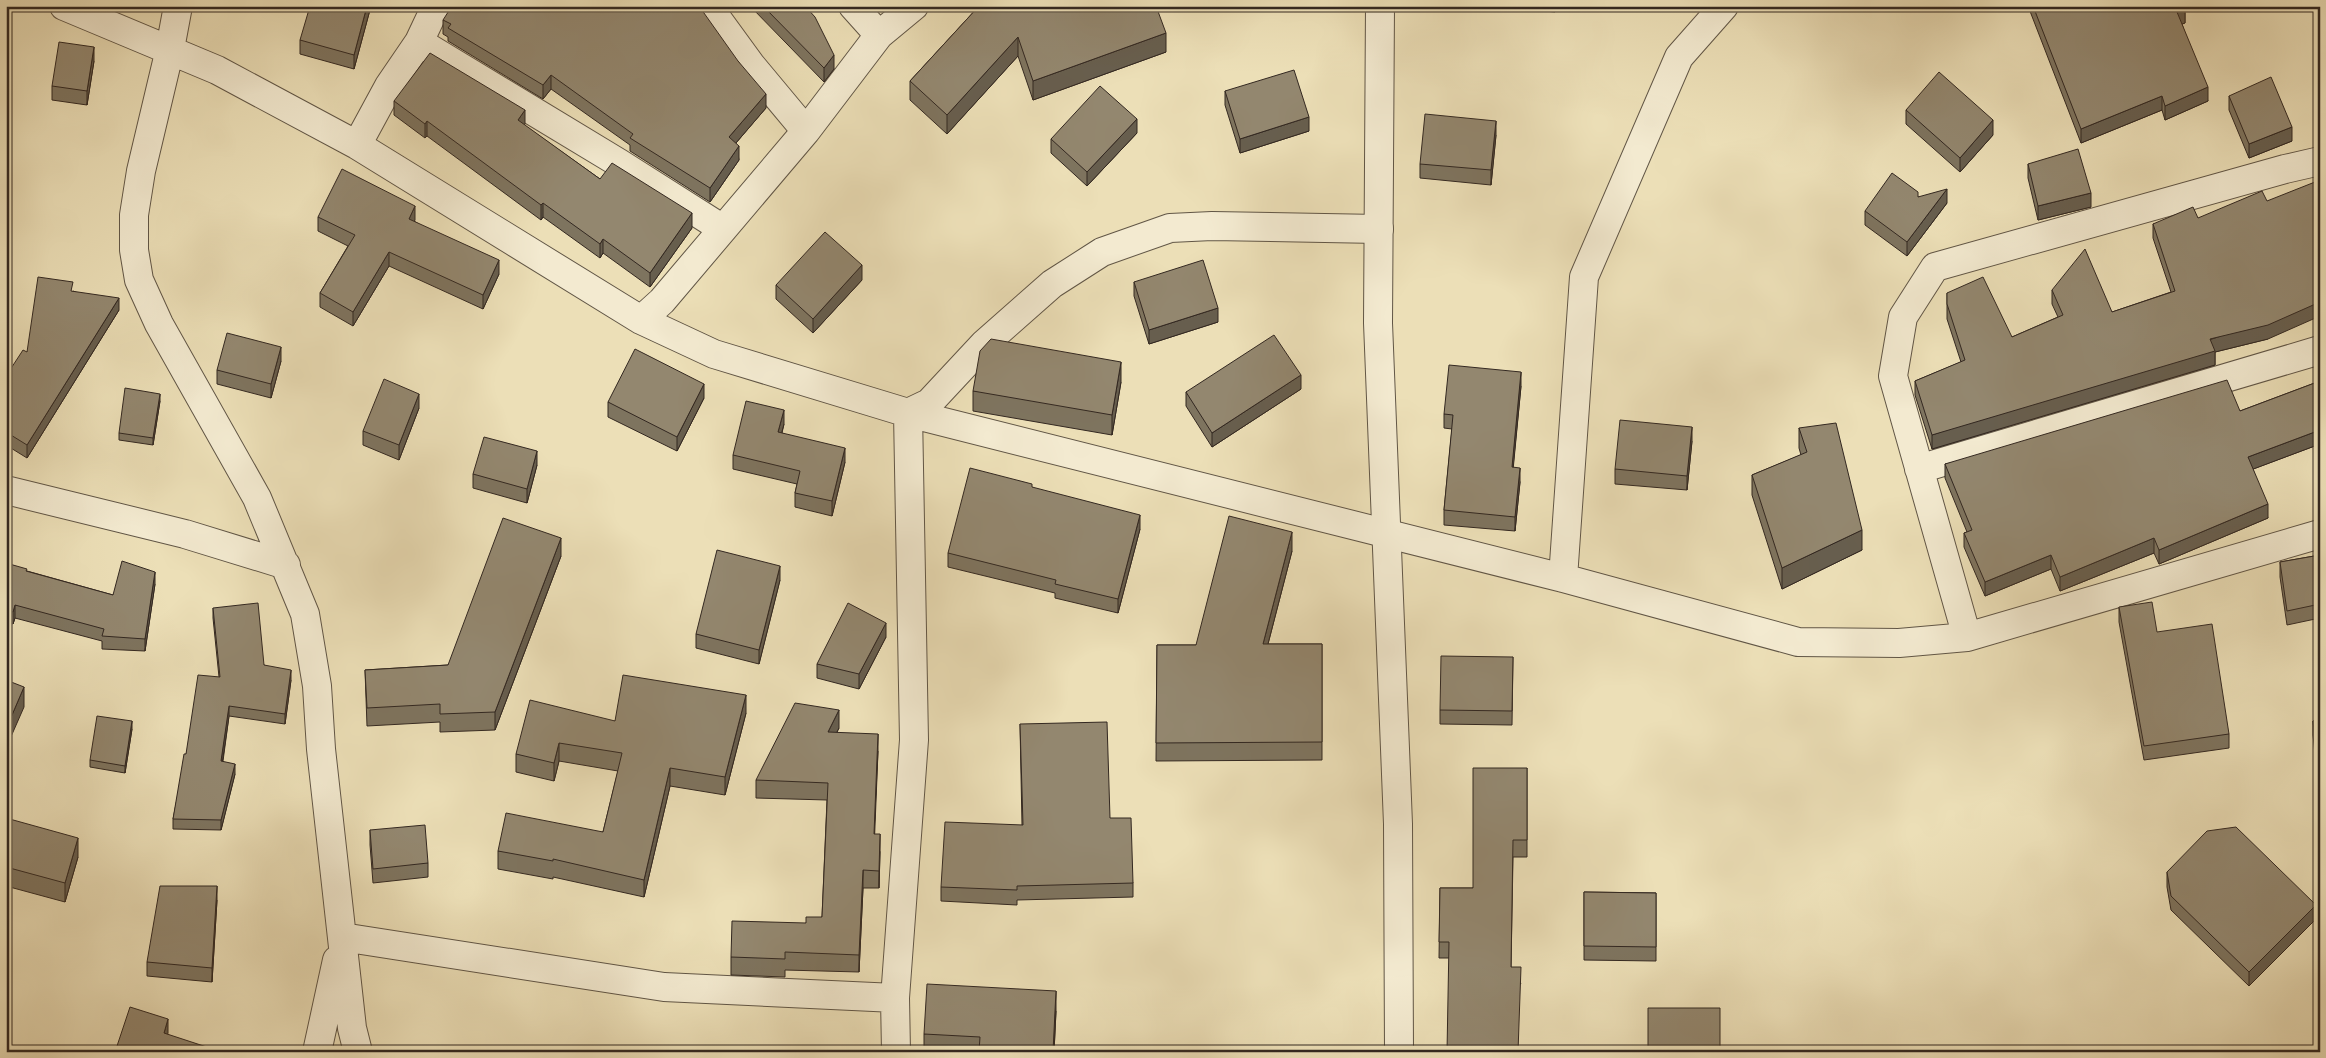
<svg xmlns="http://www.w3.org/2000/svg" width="2326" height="1058" viewBox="0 0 2326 1058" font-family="'Sorts Mill Goudy',serif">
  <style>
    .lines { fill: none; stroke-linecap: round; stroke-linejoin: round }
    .minor-casing { stroke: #615646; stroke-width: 30 }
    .tertiary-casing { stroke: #615646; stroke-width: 30 }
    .minor { stroke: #f3ead0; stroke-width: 28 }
    .tertiary { stroke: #f3ead0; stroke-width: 28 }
    .wall { fill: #7e745f; stroke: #332821 }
    .shaded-wall { fill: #675e4e; stroke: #332821 }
    .building { fill: #93876f; stroke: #332821 }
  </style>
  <rect width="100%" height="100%" fill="#ecdfb7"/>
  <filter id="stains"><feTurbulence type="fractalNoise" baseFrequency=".004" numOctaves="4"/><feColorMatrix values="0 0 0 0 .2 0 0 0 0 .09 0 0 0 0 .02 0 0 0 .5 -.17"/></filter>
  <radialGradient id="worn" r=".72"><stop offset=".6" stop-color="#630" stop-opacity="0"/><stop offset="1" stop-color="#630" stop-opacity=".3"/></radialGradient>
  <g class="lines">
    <g class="minor-casing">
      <path id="minor" d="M 64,6 L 217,70 L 357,145 L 641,320 L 714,354 L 908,413 L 1563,578 L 1798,642 L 1899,643 L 1967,637 L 2320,534
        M 178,6 L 170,49 L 141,171 L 134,215 L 134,250 L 139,280 L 159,324 L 257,498 L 305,614 L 317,686 L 321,749 L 352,1028 L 358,1052
        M 708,6 L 751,65 L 806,131
        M 853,6 L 879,35
        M 419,42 L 619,163 L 723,229
        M 357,145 L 389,86 L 419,42 L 436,6
        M 641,320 L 662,301 L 806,131 L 879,35 L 914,6
        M 1919,469 L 2320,350
        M 6,490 L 185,534 L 286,565
        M 1563,578 L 1584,277 L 1679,57 L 1724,6
        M 1967,637 L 1893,376 L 1903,317 L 1935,267 L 2285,169 L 2320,161
        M 342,937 L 664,987 L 895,998
        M 317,1052 L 337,960
        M 896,1052 L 895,998 L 914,740 L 908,413 L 929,403 L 984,344 L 1052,284 L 1102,252 L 1170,228 L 1212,226 L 1379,229"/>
    </g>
    <g class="tertiary-casing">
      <path id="tertiary" d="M 1380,6 L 1378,323 L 1398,824 L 1399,1052"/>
    </g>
    <use href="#minor" class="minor"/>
    <use href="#tertiary" class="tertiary"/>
  </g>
  <path class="wall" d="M 371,6 L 354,69 L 300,54 L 300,40 Z
    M 750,6 L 805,6 L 834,69 L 824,82 Z
    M 979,6 L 1166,52 L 1033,100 L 1018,56 L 947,134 L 910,100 L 910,81 Z
    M 1490,6 L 1556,6 L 1555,12 Z
    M 2028,6 L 2185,6 L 2185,23 L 2182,24 L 2208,101 L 2165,120 L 2162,110 L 2081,143 Z
    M 443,20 L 738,61 L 766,108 L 736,143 L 739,160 L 710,202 L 630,151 L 630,145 L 551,89 L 543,99 L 448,41 L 448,37 L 443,34 Z
    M 94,61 L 87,105 L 52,100 L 52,86 Z
    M 1225,91 L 1309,131 L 1240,153 L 1225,105 Z
    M 2229,96 L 2292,141 L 2249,158 L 2229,110 Z
    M 394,101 L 525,124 L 524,125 L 600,179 L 692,228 L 650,287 L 603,253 L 600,258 L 543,217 L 541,220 L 427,136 L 425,138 L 394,115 Z
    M 1906,110 L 1993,135 L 1960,172 L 1906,124 Z
    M 1137,133 L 1087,186 L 1051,153 L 1051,139 Z
    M 1496,135 L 1491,185 L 1420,178 L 1420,164 Z
    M 2028,164 L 2091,207 L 2038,220 L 2028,178 Z
    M 1918,197 L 1947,203 L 1907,256 L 1865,225 L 1865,211 Z
    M 318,217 L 415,220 L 414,221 L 499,274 L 483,309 L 389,266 L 353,326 L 320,307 L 320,293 L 348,246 L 318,231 Z
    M 2198,218 L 2268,339 L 2215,352 L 2215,365 L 1932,449 L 1915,395 L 1915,381 L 1961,362 L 1947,319 L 1947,293 L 2012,337 L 2058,317 L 2052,304 L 2052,290 L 2112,312 L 2171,292 L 2153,238 L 2153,224 Z
    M 862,280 L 813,333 L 776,299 L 776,285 Z
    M 1134,282 L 1218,322 L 1149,344 L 1134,296 Z
    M 73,291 L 119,310 L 27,458 L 6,445 L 6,376 L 27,352 Z
    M 281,361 L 271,398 L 217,384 L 217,370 Z
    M 2320,381 L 2320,444 L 2253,469 L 2268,518 L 2159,564 L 2154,553 L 2060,591 L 2051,569 L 1985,596 L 1964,547 L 1964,533 L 1967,532 L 1945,478 L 1945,464 L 2240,411 Z
    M 1121,382 L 1112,435 L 973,411 L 973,391 Z
    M 1521,386 L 1513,467 L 1520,482 L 1515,531 L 1444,525 L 1444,510 L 1452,429 L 1444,428 L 1444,414 Z
    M 1301,389 L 1212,447 L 1186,406 L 1186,392 Z
    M 704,398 L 677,451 L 608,417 L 608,402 Z
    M 160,401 L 153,445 L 119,440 L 119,433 Z
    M 419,408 L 399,460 L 363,445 L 363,431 Z
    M 784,424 L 782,433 L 845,462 L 832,516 L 795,507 L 795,493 L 797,484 L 733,469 L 733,455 Z
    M 1799,428 L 1862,550 L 1782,589 L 1752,495 L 1752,475 L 1801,455 L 1799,448 Z
    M 1692,441 L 1687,490 L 1615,484 L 1615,469 Z
    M 537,465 L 527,503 L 473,488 L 473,474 Z
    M 1032,488 L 1140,529 L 1118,613 L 1055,598 L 1055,593 L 948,567 L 948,553 Z
    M 1292,551 L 1268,644 L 1322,644 L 1322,760 L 1156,761 L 1157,645 L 1196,645 Z
    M 2320,555 L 2320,618 L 2287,625 L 2280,577 L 2280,562 Z
    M 561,556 L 495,730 L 440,732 L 440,722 L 367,726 L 365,670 L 448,665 Z
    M 6,563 L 27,571 L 113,595 L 155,584 L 145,651 L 102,649 L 102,641 L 15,618 L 13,624 L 6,622 Z
    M 780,580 L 759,664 L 696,648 L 696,634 Z
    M 2119,607 L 2229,734 L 2229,748 L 2144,760 L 2119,622 Z
    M 213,608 L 264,665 L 291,680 L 285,724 L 229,716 L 223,761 L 235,774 L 221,830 L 173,829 L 173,819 L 186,754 L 219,677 L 213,618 Z
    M 886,637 L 859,689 L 817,678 L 817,664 Z
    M 1513,657 L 1512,725 L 1440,724 L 1440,710 Z
    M 746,713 L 725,795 L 670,786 L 644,897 L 553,877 L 553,879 L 498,869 L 498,851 L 603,832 L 618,771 L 559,761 L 554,781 L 516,772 L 516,754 L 615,721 Z
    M 2320,720 L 2320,774 L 2317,774 L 2313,735 L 2313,721 Z
    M 1020,724 L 1110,818 L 1133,883 L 1133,897 L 1017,900 L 1017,905 L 941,901 L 941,887 L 1022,825 Z
    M 839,728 L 837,732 L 878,751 L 874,834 L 880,852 L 879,888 L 863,888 L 859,972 L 785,970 L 785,977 L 731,975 L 731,957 L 806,923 L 822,917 L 827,800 L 756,798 L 756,780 Z
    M 132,729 L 125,773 L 90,767 L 90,760 Z
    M 1527,768 L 1527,857 L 1513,857 L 1511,967 L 1521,984 L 1449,958 L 1439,958 L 1440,888 L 1473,888 Z
    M 6,818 L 78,857 L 65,902 L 6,886 Z
    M 370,830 L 428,863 L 428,877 L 373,883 L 370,845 Z
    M 2167,872 L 2316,919 L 2249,986 L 2171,910 L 2167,887 Z
    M 1584,892 L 1656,893 L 1656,961 L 1584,960 Z
    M 217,900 L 212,982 L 147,976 L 147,962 Z
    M 1056,1011 L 1054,1052 L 924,1052 L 924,1034 Z"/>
  <path class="shaded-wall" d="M 367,6 L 371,6 L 354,69 L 354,55 Z
    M 2185,8 L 2185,23 L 2177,26 L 2177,12 Z
    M 1166,33 L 1166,52 L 1033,100 L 1033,81 Z
    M 1018,37 L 1018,56 L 947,134 L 947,115 Z
    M 94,47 L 94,61 L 87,105 L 87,91 Z
    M 834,55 L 834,69 L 824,82 L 824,68 Z
    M 551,75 L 551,89 L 543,99 L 543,85 Z
    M 2208,87 L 2208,101 L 2165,120 L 2165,106 Z
    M 766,94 L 766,108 L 729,151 L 729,137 Z
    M 2162,96 L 2162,110 L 2081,143 L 2081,129 Z
    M 525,110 L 525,124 L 518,135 L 518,120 Z
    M 1309,117 L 1309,131 L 1240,153 L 1240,139 Z
    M 1137,119 L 1137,133 L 1087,186 L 1087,172 Z
    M 1993,120 L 1993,135 L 1960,172 L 1960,158 Z
    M 427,121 L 427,136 L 425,138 L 425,124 Z
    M 1496,121 L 1496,135 L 1491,185 L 1491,170 Z
    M 2292,127 L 2292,141 L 2249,158 L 2249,144 Z
    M 739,146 L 739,160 L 710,202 L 710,188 Z
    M 1947,189 L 1947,203 L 1907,256 L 1907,242 Z
    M 2091,193 L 2091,207 L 2038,220 L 2038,206 Z
    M 543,203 L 543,217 L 541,220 L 541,205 Z
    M 415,206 L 415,220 L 409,233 L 409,219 Z
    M 692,213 L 692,228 L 650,287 L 650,273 Z
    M 603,239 L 603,253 L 600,258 L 600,244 Z
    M 389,252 L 389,266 L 353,326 L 353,312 Z
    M 499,260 L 499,274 L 483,309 L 483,295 Z
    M 862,265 L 862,280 L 813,333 L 813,319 Z
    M 119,298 L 119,310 L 27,458 L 27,445 Z
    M 2320,302 L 2320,316 L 2268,339 L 2215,352 L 2215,365 L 1932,449 L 1932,435 Z
    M 1218,308 L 1218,322 L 1149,344 L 1149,330 Z
    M 281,347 L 281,361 L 271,398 L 271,384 Z
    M 1121,362 L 1121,382 L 1112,435 L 1112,415 Z
    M 1521,372 L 1521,386 L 1512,481 L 1512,467 Z
    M 1301,375 L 1301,389 L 1212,447 L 1212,433 Z
    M 704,384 L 704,398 L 677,451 L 677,437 Z
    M 160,394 L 160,401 L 153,445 L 153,438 Z
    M 419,394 L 419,408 L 399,460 L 399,445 Z
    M 784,410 L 784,424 L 778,446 L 778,432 Z
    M 1692,427 L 1692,441 L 1687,490 L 1687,476 Z
    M 2320,430 L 2320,444 L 2248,471 L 2248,457 Z
    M 845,448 L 845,462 L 832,516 L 832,501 Z
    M 537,451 L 537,465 L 527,503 L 527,489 Z
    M 1520,468 L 1520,482 L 1515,531 L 1515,517 Z
    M 2268,504 L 2268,518 L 2159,564 L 2159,550 Z
    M 1140,515 L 1140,529 L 1118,613 L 1118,599 Z
    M 1862,530 L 1862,550 L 1782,589 L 1782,568 Z
    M 1292,532 L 1292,551 L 1263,663 L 1263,644 Z
    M 561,538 L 561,556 L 495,730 L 495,712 Z
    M 2154,538 L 2154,553 L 2060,591 L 2060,577 Z
    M 2051,555 L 2051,569 L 1985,596 L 1985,582 Z
    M 780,566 L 780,580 L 759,664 L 759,650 Z
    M 155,572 L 155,584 L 145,651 L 145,639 Z
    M 15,605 L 15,618 L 13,624 L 13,612 Z
    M 886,623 L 886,637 L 859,689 L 859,674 Z
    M 291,670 L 291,680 L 285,724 L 285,714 Z
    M 24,687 L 24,707 L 6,748 L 6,729 Z
    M 746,695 L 746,713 L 725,795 L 725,777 Z
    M 229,706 L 229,716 L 221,771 L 221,761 Z
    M 839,710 L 839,728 L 828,749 L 828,732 Z
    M 132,721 L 132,729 L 125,773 L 125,766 Z
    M 878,734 L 878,751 L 874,851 L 874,834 Z
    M 559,743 L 559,761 L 554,781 L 554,763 Z
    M 2317,760 L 2320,760 L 2320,774 L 2317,774 Z
    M 235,764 L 235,774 L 221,830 L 221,820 Z
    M 670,768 L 670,786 L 644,897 L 644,880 Z
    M 880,834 L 880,852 L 879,888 L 879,871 Z
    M 78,838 L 78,857 L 65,902 L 65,883 Z
    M 863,870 L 863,888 L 859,972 L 859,955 Z
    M 217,886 L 217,900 L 212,982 L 212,968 Z
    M 2316,905 L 2316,919 L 2249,986 L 2249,972 Z
    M 1056,991 L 1056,1011 L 1054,1052 L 1053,1052 Z
    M 168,1019 L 168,1033 L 164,1047 L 164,1033 Z"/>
  <path class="building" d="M 310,6 L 367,6 L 354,55 L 300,40 Z
    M 452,6 L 699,6 L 738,61 L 766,94 L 729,137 L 739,146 L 710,188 L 630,138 L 633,134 L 551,75 L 543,85 L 448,28 L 451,24 L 443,20 Z
    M 763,6 L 805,6 L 815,17 L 834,55 L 824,68 Z
    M 979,6 L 1156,6 L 1166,33 L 1033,81 L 1018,37 L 947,115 L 910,81 Z
    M 2033,6 L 2185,6 L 2185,8 L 2177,12 L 2208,87 L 2165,106 L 2162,96 L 2081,129 Z
    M 59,42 L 94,47 L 87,91 L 52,86 Z
    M 430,53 L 525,110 L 518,120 L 600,179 L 612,163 L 692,213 L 650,273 L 603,239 L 600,244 L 543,203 L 541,205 L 427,121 L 425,124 L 394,101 Z
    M 1294,70 L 1309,117 L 1240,139 L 1225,91 Z
    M 1939,72 L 1993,120 L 1960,158 L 1906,110 Z
    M 2271,77 L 2292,127 L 2249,144 L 2229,96 Z
    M 1100,86 L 1137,119 L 1087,172 L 1051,139 Z
    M 1425,114 L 1496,121 L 1491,170 L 1420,164 Z
    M 2078,149 L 2091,193 L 2038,206 L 2028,164 Z
    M 342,169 L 415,206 L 409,219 L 499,260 L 483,295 L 389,252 L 353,312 L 320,293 L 355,235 L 318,217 Z
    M 1892,173 L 1918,192 L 1918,197 L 1947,189 L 1907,242 L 1865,211 Z
    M 2320,180 L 2320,302 L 2268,325 L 2210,339 L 2215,351 L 1932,435 L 1915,381 L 1965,360 L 1947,304 L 1947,293 L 1983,277 L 2012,337 L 2063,315 L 2052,290 L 2085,249 L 2112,312 L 2175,291 L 2153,224 L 2193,207 L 2198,218 L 2262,191 L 2267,201 Z
    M 825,232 L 862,265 L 813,319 L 776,285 Z
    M 1203,260 L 1218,308 L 1149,330 L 1134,282 Z
    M 38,277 L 73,282 L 71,291 L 119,298 L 27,445 L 6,432 L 6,376 L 23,350 L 27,352 Z
    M 227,333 L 281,347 L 271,384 L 217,370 Z
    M 1274,335 L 1301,375 L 1212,433 L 1186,392 Z
    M 991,339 L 1121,362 L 1112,415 L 973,391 L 980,351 Z
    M 635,349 L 704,384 L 677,437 L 608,402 Z
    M 1449,365 L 1521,372 L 1512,467 L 1520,468 L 1515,517 L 1444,510 L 1453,415 L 1444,414 Z
    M 384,379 L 419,394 L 399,445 L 363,431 Z
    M 2227,380 L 2240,411 L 2320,381 L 2320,430 L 2248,457 L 2268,504 L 2159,550 L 2154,538 L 2060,577 L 2051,555 L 1985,582 L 1964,533 L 1972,530 L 1945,464 Z
    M 125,388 L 160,394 L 153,438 L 119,433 Z
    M 746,401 L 784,410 L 778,432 L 845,448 L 832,501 L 795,493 L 800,471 L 733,455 Z
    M 1620,420 L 1692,427 L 1687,476 L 1615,469 Z
    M 1836,423 L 1862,530 L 1782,568 L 1752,475 L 1807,452 L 1799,428 Z
    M 484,437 L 537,451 L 527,489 L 473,474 Z
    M 970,468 L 1032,484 L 1032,487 L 1140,515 L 1118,599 L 1055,584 L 1056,580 L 948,553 Z
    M 1229,516 L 1292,532 L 1263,644 L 1322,644 L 1322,742 L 1156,743 L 1157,645 L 1196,645 Z
    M 503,518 L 561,538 L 495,712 L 440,714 L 440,704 L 367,708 L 365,670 L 448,665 Z
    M 717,550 L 780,566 L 759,650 L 696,634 Z
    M 2320,555 L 2320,604 L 2287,611 L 2280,562 Z
    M 122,561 L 155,572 L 145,639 L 102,636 L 104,629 L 15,605 L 13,612 L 6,610 L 6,563 L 27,569 L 26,571 L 113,595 Z
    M 2152,602 L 2157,632 L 2212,624 L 2229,734 L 2144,746 L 2119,607 Z
    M 258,603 L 264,665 L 291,670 L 285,714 L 229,706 L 221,761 L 235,764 L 221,820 L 173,819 L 184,754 L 186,754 L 198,675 L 220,677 L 213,608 Z
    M 848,603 L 886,623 L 859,674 L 817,664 Z
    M 1441,656 L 1513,657 L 1512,711 L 1440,710 Z
    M 623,675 L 746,695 L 725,777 L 670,768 L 644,880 L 553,859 L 553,861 L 498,851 L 506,813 L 603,832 L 622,753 L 559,743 L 554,763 L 516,754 L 530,700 L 615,721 Z
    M 6,680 L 24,687 L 6,729 Z
    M 795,703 L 839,710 L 828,732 L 878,734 L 874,834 L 880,834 L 879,871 L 863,870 L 859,955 L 785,952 L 785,959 L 731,957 L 732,921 L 806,923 L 806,917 L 822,917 L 828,783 L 756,780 Z
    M 97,716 L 132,721 L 125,766 L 90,760 Z
    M 2320,720 L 2320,760 L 2317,760 L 2313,721 Z
    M 1107,722 L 1110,818 L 1131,818 L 1133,883 L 1017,886 L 1017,890 L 941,887 L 945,822 L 1023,825 L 1020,724 Z
    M 1473,768 L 1527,768 L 1527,840 L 1513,840 L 1511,967 L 1521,967 L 1518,1052 L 1447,1052 L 1449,942 L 1439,942 L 1440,888 L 1473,888 Z
    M 6,818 L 78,838 L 65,883 L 6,867 Z
    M 425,825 L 428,863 L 373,869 L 370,830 Z
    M 2236,827 L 2316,905 L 2249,972 L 2171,896 L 2167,872 L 2207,831 Z
    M 160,886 L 217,886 L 212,968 L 147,962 Z
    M 1584,892 L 1656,893 L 1656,947 L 1584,946 Z
    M 927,984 L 1056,991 L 1053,1052 L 979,1052 L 980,1037 L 924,1034 Z
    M 130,1007 L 168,1019 L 164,1033 L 222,1052 L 115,1052 Z
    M 1648,1008 L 1720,1008 L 1720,1052 L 1648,1052 Z"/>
  <rect width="2326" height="1058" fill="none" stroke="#ecdfb7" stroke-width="25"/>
  <rect x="8" y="8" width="2311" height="1043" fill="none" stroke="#332821" stroke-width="2.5"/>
  <rect x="12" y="12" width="2301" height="1033" fill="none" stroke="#332821"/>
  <rect width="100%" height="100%" filter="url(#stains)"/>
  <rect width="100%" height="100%" fill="url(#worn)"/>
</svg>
